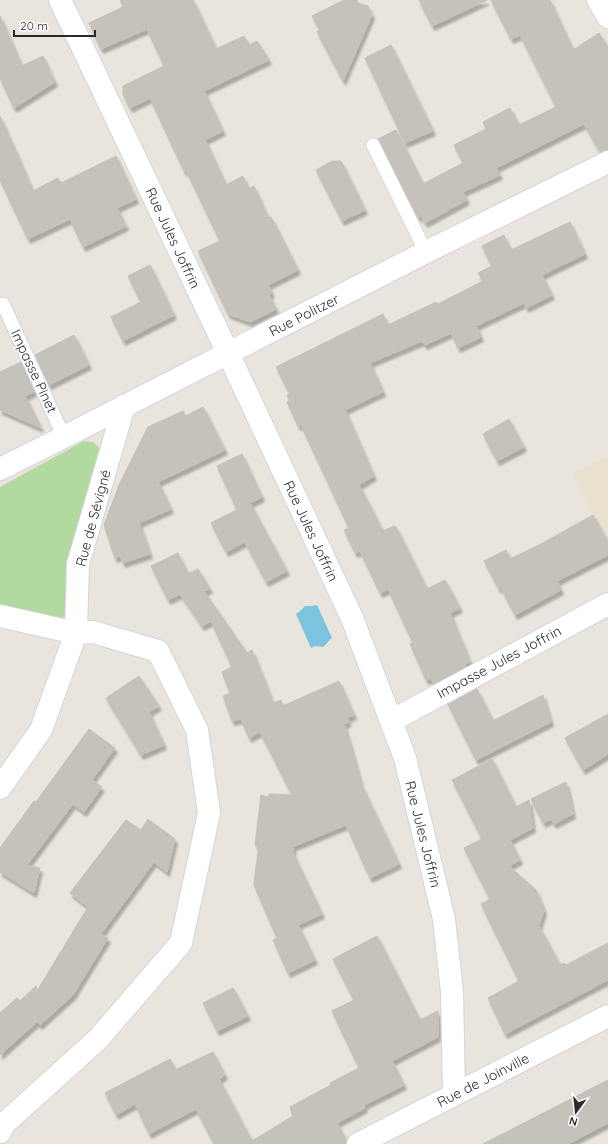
<svg xmlns="http://www.w3.org/2000/svg" width="608" height="1144" viewBox="0 0 608 1144" font-family="Quicksand,sans-serif">
  <style>
    .education { fill: #e9e1ce }
    .green { fill: #b2d99f }
    .water { fill: #7cc3df }
    .building { fill: #c5c2bb; stroke: #c4c0b6; filter: url(#shadow) }
    .lines { fill: none; stroke-linecap: round; stroke-linejoin: round }
    .service-casing { stroke: #d2d4e0; stroke-width: 15 }
    .minor-casing { stroke: #d2d4e0; stroke-width: 24 }
    .service { stroke: #fff; stroke-width: 13 }
    .minor { stroke: #fff; stroke-width: 22 }
    .labels { text-anchor: middle; stroke-width: 3.5; stroke-linejoin: round; paint-order: stroke }
    .street-label { font-size: 14px; fill: #292929; stroke: #fff }
  </style>
  <defs>
    <filter id="shadow"><feDropShadow dx="2.5" dy="4.5" stdDeviation="1" flood-color="#0004"/></filter>
  </defs>
  <rect width="100%" height="100%" fill="#e9e4dc"/>
  <path class="education" d="M 608,456 L 608,541 L 572,474 Z"/>
  <path class="green" d="M 84,441 L 93,442 L 100,449 L 101,459 L 66,615 L 60,620 L 0,610 L 0,487 Z"/>
  <path class="water" d="M 317,605 L 332,638 C 328,641 327,644 323,647 L 315,646 L 311,648 L 296,614 L 299,612 L 305,606 L 312,606 Z"/>
  <path class="building" d="M 120,0 L 193,0 L 216,49 L 244,36 L 249,45 L 257,41 L 269,60 L 204,91 L 223,131 L 205,140 L 226,185 L 243,176 L 248,189 L 254,186 L 268,218 L 271,217 L 298,270 L 268,285 L 272,293 L 269,295 L 276,309 L 250,322 L 228,314 L 198,251 L 220,241 L 186,170 L 184,171 L 150,98 L 130,108 L 123,94 L 123,86 L 164,66 L 147,29 L 101,49 L 89,23 L 123,7 Z
    M 344,0 L 357,0 L 358,3 L 368,6 L 372,15 L 343,81 L 317,32 L 320,30 L 312,16 Z
    M 419,0 L 487,0 L 432,26 Z
    M 491,0 L 550,0 L 573,50 L 599,33 L 608,47 L 608,112 L 607,118 L 608,122 L 608,150 L 600,152 L 584,124 L 496,168 L 500,175 L 463,192 L 467,200 L 425,223 L 421,216 L 418,217 L 378,139 L 396,130 L 423,184 L 463,163 L 454,145 L 486,129 L 483,122 L 510,108 L 519,125 L 556,107 L 520,35 L 511,39 Z
    M 0,16 L 22,66 L 43,56 L 55,82 L 14,108 L 0,78 Z
    M 391,45 L 433,131 L 405,143 L 365,58 Z
    M 0,116 L 33,191 L 58,178 L 61,183 L 116,156 L 136,199 L 117,208 L 126,226 L 83,247 L 70,219 L 28,239 L 0,180 Z
    M 332,161 L 341,161 L 365,210 L 342,221 L 316,170 Z
    M 570,222 L 585,254 L 542,275 L 552,295 L 526,308 L 524,303 L 476,326 L 481,337 L 458,348 L 451,333 L 425,345 L 422,341 L 370,363 L 383,392 L 345,410 L 374,476 L 359,485 L 383,531 L 394,526 L 396,527 L 427,589 L 445,580 L 460,608 L 450,613 L 470,662 L 465,664 L 466,666 L 434,684 L 431,678 L 426,680 L 410,644 L 413,643 L 388,589 L 380,593 L 360,551 L 355,553 L 344,530 L 349,528 L 301,425 L 298,426 L 287,402 L 289,400 L 287,395 L 290,394 L 276,367 L 383,314 L 388,325 L 436,302 L 438,304 L 483,281 L 478,273 L 492,266 L 482,246 L 504,235 L 511,250 Z
    M 150,265 L 174,315 L 123,341 L 111,317 L 141,302 L 128,276 Z
    M 74,335 L 89,365 L 49,385 L 35,355 Z
    M 21,362 L 34,392 L 25,396 L 41,428 L 0,410 L 0,372 Z
    M 203,407 L 225,450 L 158,482 L 171,509 L 139,523 L 150,554 L 123,563 L 120,556 L 115,558 L 104,525 L 119,485 L 148,427 L 183,411 L 186,416 Z
    M 509,419 L 524,447 L 497,461 L 483,434 Z
    M 242,454 L 262,497 L 237,510 L 217,466 Z
    M 250,503 L 287,571 L 266,582 L 245,542 L 226,552 L 211,523 Z
    M 593,515 L 608,542 L 608,555 L 557,581 L 561,590 L 515,615 L 501,588 L 499,589 L 484,561 L 506,550 L 510,559 L 539,545 Z
    M 178,553 L 188,574 L 198,569 L 210,589 L 204,591 L 247,653 L 252,650 L 273,703 L 281,700 L 283,706 L 339,681 L 354,715 L 347,718 L 349,722 L 344,724 L 361,784 L 399,864 L 370,878 L 346,825 L 292,847 L 294,850 L 292,851 L 322,914 L 298,925 L 315,960 L 288,973 L 273,940 L 277,938 L 254,885 L 254,882 L 259,846 L 255,845 L 261,795 L 268,797 L 269,794 L 292,795 L 260,732 L 249,738 L 241,719 L 232,721 L 223,696 L 230,693 L 222,672 L 232,667 L 211,621 L 202,626 L 180,594 L 168,600 L 151,566 Z
    M 139,676 L 159,706 L 149,712 L 164,745 L 141,755 L 106,698 Z
    M 477,689 L 493,721 L 543,695 L 551,722 L 476,760 L 448,704 Z
    M 608,714 L 608,754 L 583,770 L 565,738 Z
    M 89,729 L 115,748 L 92,780 L 102,787 L 84,812 L 73,804 L 27,865 L 40,868 L 34,893 L 0,872 L 0,848 L 34,801 L 36,802 Z
    M 492,759 L 516,807 L 529,800 L 533,828 L 510,840 L 520,860 L 509,866 L 536,890 L 544,910 L 539,926 L 560,965 L 564,963 L 566,965 L 608,943 L 608,980 L 505,1034 L 488,998 L 519,981 L 481,904 L 490,899 L 464,848 L 482,839 L 452,780 Z
    M 566,782 L 573,814 L 554,824 L 551,819 L 543,823 L 531,799 Z
    M 148,819 L 175,839 L 167,872 L 154,862 L 101,934 L 108,938 L 73,995 L 40,1025 L 37,1022 L 0,1055 L 0,1013 L 17,998 L 20,1001 L 36,986 L 37,991 L 88,907 L 70,893 L 126,820 L 141,830 Z
    M 377,936 L 420,1020 L 438,1011 L 438,1037 L 392,1061 L 404,1085 L 364,1105 L 365,1108 L 337,1123 L 346,1140 L 346,1144 L 214,1144 L 196,1109 L 149,1134 L 135,1104 L 116,1115 L 105,1093 L 170,1059 L 175,1070 L 213,1052 L 225,1075 L 219,1079 L 252,1141 L 293,1116 L 290,1107 L 331,1085 L 330,1083 L 359,1068 L 332,1011 L 354,1000 L 333,959 Z
    M 233,988 L 248,1016 L 217,1031 L 203,1003 Z
    M 608,1080 L 608,1123 L 568,1144 L 483,1144 Z"/>
  <g class="lines">
    <g class="service-casing">
      <path id="service" d="M 373,145 L 426,252
        M 3,304 L 64,437"/>
    </g>
    <g class="minor-casing">
      <path id="minor" d="M 60,0 L 228,353 L 352,618 L 405,758 L 444,919 L 452,992 L 454,1094
        M 598,0 L 608,17
        M 0,469 L 64,437 L 426,252 L 608,162
        M 0,616 L 76,633 L 93,632 L 158,651 L 197,730 L 209,813 L 181,943 L 98,1039 L 4,1124 L 0,1132
        M 391,721 L 608,604
        M 0,788 L 41,730 L 76,633 L 78,564 L 124,406
        M 358,1144 L 608,1016"/>
    </g>
    <use href="#service" class="service"/>
    <use href="#minor" class="minor"/>
  </g>
  <g class="labels">
    <g class="street-label">
      <text transform="translate(173 238) rotate(65)" y="5">Rue Jules Joffrin</text>
      <text transform="translate(304 315) rotate(-27)" y="5">Rue Politzer</text>
      <text transform="translate(34 371) rotate(65)" y="5">Impasse Pinet</text>
      <text transform="translate(93 518) rotate(-75)" y="5">Rue de Sévigné</text>
      <text transform="translate(311 531) rotate(65)" y="5">Rue Jules Joffrin</text>
      <text transform="translate(499 662) rotate(-28)" y="5">Impasse Jules Joffrin</text>
      <text transform="translate(423 834) rotate(76)" y="5">Rue Jules Joffrin</text>
      <text transform="translate(483 1080) rotate(-27)" y="5">Rue de Joinville</text>
    </g>
  </g>
  <g transform="translate(576 1112) rotate(195)" stroke="#ffffff" stroke-width="3" paint-order="stroke">
  <path d="M0-3L7 15L0 10L-7 15Z" fill="#292929"/>
  <text y="-6" font-size="11" font-weight="bold" text-anchor="middle" fill="#292929">N</text>
  </g>
  <path d="M14 30v6h81v-6" fill="none" stroke="#292929" stroke-width="2"/>
  <text x="20" y="30" font-size="12" fill="#292929" stroke="#ffffff" stroke-width="3" paint-order="stroke">20 m</text>
</svg>
